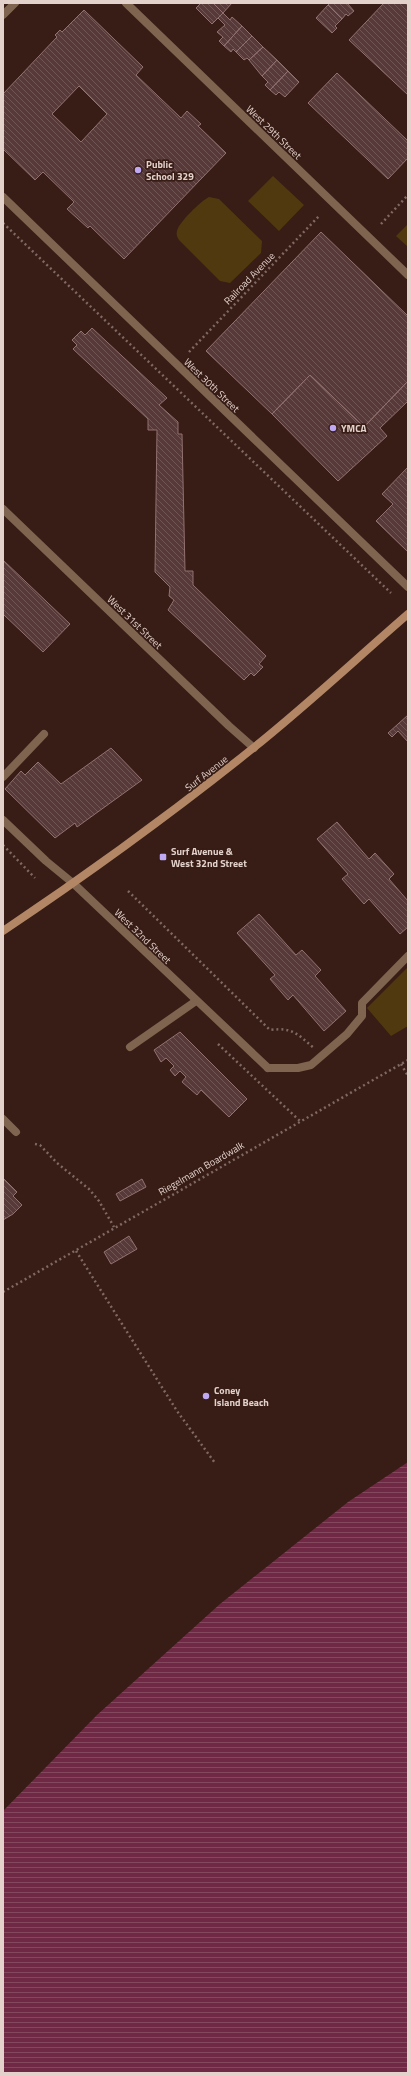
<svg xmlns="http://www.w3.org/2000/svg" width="411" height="2076" viewBox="0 0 411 2076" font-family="'Titillium Web',sans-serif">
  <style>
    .green { fill: #50390f }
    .water { fill: url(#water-rules) }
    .building { fill: url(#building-back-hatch); stroke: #937171; fill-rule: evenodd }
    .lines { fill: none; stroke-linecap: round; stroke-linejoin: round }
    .path { stroke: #7f6962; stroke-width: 2.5; stroke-dasharray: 2 3; stroke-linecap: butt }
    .lane { stroke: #7f6450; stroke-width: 8 }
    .street { stroke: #7f6450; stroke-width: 8 }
    .secondary { stroke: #b38766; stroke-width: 8 }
    .poi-dot { fill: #bfa9f4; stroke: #371d15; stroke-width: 1.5 }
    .labels { text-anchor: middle; stroke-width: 3.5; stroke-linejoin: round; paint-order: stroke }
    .street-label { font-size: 10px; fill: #e3d1cb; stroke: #371d15 }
    .poi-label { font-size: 10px; font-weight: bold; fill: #e3d1cb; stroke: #371d15; text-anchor: start }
  </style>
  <defs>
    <pattern id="water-rules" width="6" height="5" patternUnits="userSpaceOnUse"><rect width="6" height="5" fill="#6f2945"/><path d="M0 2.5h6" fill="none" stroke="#83475e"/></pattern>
    <pattern id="building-back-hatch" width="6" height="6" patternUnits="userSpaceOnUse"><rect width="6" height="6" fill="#573939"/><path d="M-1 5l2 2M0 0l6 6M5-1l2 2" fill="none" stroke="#6f5554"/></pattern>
  </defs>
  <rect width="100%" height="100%" fill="#371d15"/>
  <path class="green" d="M 273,176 L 304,205 L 279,231 L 248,201 Z
    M 209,197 L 219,199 L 262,241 L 261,253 L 230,283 L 220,281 L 179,240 C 177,237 176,235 177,231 C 179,222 201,201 209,197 Z
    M 408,224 L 408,247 L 396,236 Z
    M 408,967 L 408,1026 L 391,1036 L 367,1008 Z"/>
  <path class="water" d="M 408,1462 L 408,2073 L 3,2073 L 3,1811 L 97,1715 L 220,1604 L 348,1502 Z"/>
  <path class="building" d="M 201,3 L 213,3 L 223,13 L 212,24 L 196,8 Z
    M 213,3 L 232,3 L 223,13 Z
    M 330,3 L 347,3 L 354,11 L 348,16 L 346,14 L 342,19 L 328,5 Z
    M 384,3 L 408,3 L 408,95 L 349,40 Z
    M 328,5 L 342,19 L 335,26 L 337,28 L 332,33 L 316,18 Z
    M 84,10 L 143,67 L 136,75 L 181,118 L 187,111 L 201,124 L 198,126 L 226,153 L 124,259 L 90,226 L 88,228 L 67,209 L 74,202 L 43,172 L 35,180 L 3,149 L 3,94 L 57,37 L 55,35 L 60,30 L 62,32 ZM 79,86 L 107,114 L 81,142 L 52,114 Z
    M 223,13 L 230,20 L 232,17 L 242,26 L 224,46 L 219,41 L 223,37 L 217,32 L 225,25 L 218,18 Z
    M 242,26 L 252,36 L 236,52 L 233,49 L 231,52 L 224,46 Z
    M 252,36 L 263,47 L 249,60 L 247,58 L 244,60 L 236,52 Z
    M 263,47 L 277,60 L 262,76 L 249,60 Z
    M 277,60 L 288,71 L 270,90 L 265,85 L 268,82 L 262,76 Z
    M 288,71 L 299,82 L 285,97 L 279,92 L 276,95 L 270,90 Z
    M 337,73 L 408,141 L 408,158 L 388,179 L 308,103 Z
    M 321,232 L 408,316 L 408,381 L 364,427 L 310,375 L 272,414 L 206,351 Z
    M 92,328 L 167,398 L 159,405 L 178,422 L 178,434 L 182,434 L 185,571 L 193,571 L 193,585 L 266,656 L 259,664 L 263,667 L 254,676 L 251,673 L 244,680 L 168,610 L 174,600 L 169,596 L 170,587 L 155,572 L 157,430 L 148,430 L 148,419 L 73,349 L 77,345 L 72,340 L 81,331 L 85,335 Z
    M 310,375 L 364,427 L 408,381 L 408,401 L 380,428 L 387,436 L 338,481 L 272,414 Z
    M 408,467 L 408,552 L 376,521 L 393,504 L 382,494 Z
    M 3,560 L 70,624 L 43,652 L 3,614 Z
    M 408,715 L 408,742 L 398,731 L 392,737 L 388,733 Z
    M 111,748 L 142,780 L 77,827 L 75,823 L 55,838 L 5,789 L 21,771 L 25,775 L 38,762 L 61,784 Z
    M 337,822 L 369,859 L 375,853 L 394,874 L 389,879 L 408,901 L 408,927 L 400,934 L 369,899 L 364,904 L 342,879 L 348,874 L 317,839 Z
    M 259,914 L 296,955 L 302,950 L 321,970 L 315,976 L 346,1011 L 324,1031 L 293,995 L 288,1000 L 270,979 L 275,975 L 237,933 Z
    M 180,1032 L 247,1099 L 229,1117 L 201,1090 L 197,1095 L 182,1082 L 186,1077 L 180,1071 L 175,1076 L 170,1070 L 174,1066 L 166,1058 L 161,1062 L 154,1050 Z
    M 3,1178 L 17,1192 L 13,1196 L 22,1205 L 13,1214 L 3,1220 Z
    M 142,1179 L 146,1187 L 120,1201 L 116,1194 Z
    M 129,1236 L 137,1249 L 111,1264 L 104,1252 Z"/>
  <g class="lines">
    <path class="path" d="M 3,223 L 391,593
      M 381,224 L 408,195
      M 189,352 L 320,215
      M 3,845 L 35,878
      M 128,891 L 270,1030 C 293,1027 297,1034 314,1048
      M 218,1044 L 300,1121
      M 401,1064 L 408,1076
      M 35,1144 L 40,1145 L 57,1163 L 89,1189 L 99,1201 L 114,1227
      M 76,1251 L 177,1411 L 215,1463
      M 3,1292 L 408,1060"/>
    <path class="lane" d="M 3,777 L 44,734
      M 130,1047 L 196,1001
      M 268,1068 L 298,1068 L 311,1065 L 347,1034 L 362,1016 L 362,1003 L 408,956"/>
    <path class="street" d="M 126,3 L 408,275
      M 3,15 L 15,3
      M 3,197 L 408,587
      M 3,509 L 229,726 L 254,748
      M 3,820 L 46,861 L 74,884 L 268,1068
      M 3,1119 L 16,1132"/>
    <path class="secondary" d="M 3,931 C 88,874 172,813 252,749 C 306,706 356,659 408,614"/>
  </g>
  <g class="poi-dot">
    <circle cx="138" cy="170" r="4"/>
    <circle cx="333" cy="428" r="4"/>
    <rect x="159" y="853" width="8" height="8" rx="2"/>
    <circle cx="206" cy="1396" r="4"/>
  </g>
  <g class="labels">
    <g class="street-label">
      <text transform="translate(274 132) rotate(44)" y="4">West 29th Street</text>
      <text transform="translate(249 278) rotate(-46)" y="4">Railroad Avenue</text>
      <text transform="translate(212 385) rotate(44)" y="4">West 30th Street</text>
      <text transform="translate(135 622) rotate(44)" y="4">West 31st Street</text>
      <text transform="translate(206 773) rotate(-38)" y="4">Surf Avenue</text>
      <text transform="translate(143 936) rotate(44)" y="4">West 32nd Street</text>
      <text transform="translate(201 1168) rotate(-30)" y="4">Riegelmann Boardwalk</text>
    </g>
    <g class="poi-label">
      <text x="146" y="168">Public<tspan x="146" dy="12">School 329</tspan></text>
      <text x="341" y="432">YMCA</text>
      <text x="171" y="855">Surf Avenue &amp;<tspan x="171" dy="12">West 32nd Street</tspan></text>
      <text x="214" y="1394">Coney<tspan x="214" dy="12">Island Beach</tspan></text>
    </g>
  </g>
  <rect width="411" height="2076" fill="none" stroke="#e3d1cb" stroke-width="8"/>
</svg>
